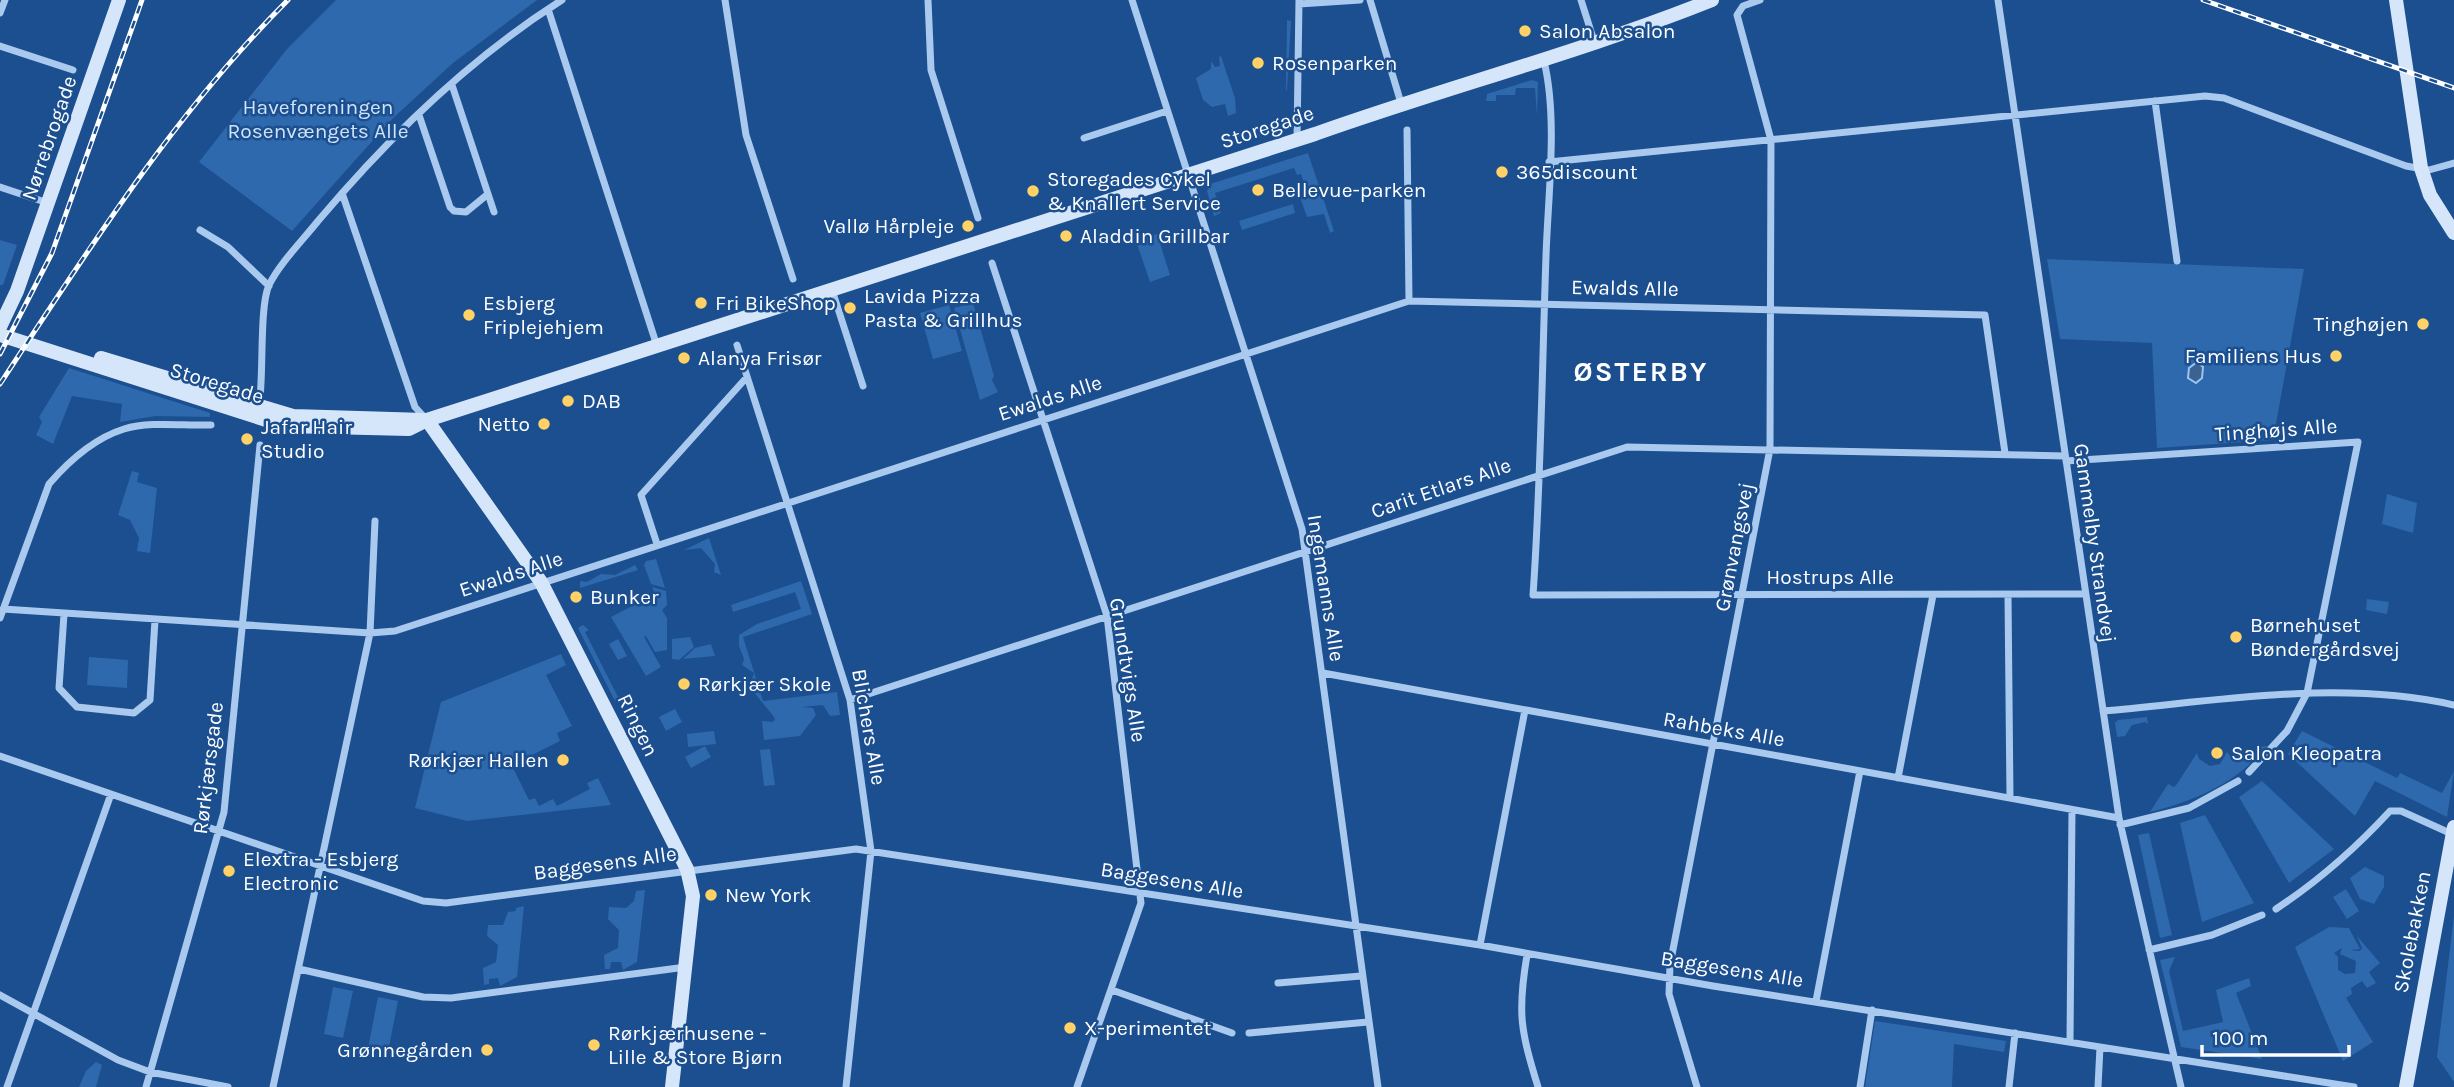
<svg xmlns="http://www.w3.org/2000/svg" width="2454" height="1087" viewBox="0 0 2454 1087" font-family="Karla,sans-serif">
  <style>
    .green { fill: #2e69ad; fill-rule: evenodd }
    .water { fill: #3c6290; stroke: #9cc4f0; stroke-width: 2 }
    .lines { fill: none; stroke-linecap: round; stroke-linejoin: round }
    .street { stroke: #a9c9ee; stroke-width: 7 }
    .secondary { stroke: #d6e6fa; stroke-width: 14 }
    .rail-casing { stroke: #fff; stroke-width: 5 }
    .rail { stroke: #1b4f8f; stroke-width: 2.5; stroke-dasharray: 8; stroke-linecap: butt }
    .poi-dot { fill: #ffd166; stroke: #1b4f8f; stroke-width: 2.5 }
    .labels { text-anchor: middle; stroke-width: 5; stroke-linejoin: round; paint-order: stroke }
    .poi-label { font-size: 21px; fill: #fff; stroke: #1b4f8f; text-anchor: start }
    .park-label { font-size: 21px; fill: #cfe3fa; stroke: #1b4f8f }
    .street-label { font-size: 21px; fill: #fff; stroke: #1b4f8f }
    .district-label { font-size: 28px; font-weight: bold; letter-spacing: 2px; fill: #fff; stroke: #1b4f8f }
  </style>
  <rect width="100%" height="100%" fill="#1b4f8f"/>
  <path class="green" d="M 336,0 L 537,0 L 453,63 L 391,120 L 292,231 L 199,162 L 287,49 Z
    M 1287,20 L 1291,21 L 1287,90 L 1286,90 Z
    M 1221,56 L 1235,98 L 1236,113 L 1228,116 L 1225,104 L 1212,107 L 1203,100 L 1196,78 L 1211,69 L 1211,61 L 1215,67 L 1220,66 L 1219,57 Z
    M 1532,80 L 1538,82 L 1537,116 L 1535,88 L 1516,88 L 1515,95 L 1496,95 L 1496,101 L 1486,101 L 1487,94 Z
    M 1282,124 L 1283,129 L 1240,143 L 1239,139 Z
    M 1308,153 L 1334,231 L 1330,233 L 1324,214 L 1307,217 L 1300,197 L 1307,193 L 1301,174 L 1297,175 L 1294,168 L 1215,193 L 1221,213 L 1214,216 L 1207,191 L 1210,184 Z
    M 1293,204 L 1295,213 L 1242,230 L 1239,221 Z
    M 1163,229 L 1159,240 L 1170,275 L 1150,282 L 1137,244 L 1130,245 L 1129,242 L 1161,233 Z
    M 0,240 L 17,245 L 3,285 L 0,285 Z
    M 2047,259 L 2304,269 L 2273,440 L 2157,448 L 2152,343 L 2060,339 Z
    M 973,303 L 994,376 L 992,380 L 998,392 L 980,400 L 954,308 Z
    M 949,305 L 962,351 L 933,359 L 920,313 Z
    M 69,368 L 210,413 L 210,417 L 155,416 L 120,422 L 122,404 L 72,396 L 53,444 L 36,435 L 42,422 L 39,417 Z
    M 132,471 L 139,473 L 137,482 L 157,488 L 150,553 L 137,551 L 139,538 L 130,520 L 118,515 Z
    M 2387,494 L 2417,503 L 2413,533 L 2382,524 Z
    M 709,538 L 721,575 L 714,572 L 715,564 L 701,548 L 684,550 Z
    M 656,559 L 657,562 L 665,588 L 651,584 L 644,565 L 646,561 Z
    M 635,565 L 638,570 L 580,588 L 580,581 L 587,582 L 601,574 L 615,575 Z
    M 801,581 L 812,614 L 743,637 L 763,701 L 837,692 L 840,715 L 830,716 L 823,705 L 802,707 L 813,708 L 816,715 L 800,736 L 764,740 L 762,721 L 773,722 L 775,719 C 768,707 757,699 750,685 L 754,673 L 742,665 L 744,659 L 739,646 L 739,635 L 757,624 L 801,609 L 795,592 L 733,612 L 731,605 Z
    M 652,587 L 666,591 L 667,605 L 662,610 L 667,618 L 667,650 L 655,652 L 646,636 L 644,637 L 661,667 L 646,676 L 611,617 L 655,594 Z
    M 2367,599 L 2389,602 L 2387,614 L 2366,610 Z
    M 583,625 L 589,630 L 585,632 L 619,699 L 615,701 L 578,628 Z
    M 690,637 L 694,647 L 679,660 L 672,659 L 672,639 Z
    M 618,639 L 627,656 L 618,660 L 609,644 Z
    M 711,644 L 715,656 L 683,659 L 695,648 Z
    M 561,654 L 566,665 L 546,675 L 572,726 L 557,733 L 560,741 L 528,757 L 524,750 L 515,755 L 518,763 L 512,766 L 529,800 L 535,798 L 539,806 L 553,799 L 557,806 L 590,789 L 587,783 L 598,778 L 611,805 L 467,821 L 415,808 L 441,702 Z
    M 89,657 L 128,660 L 127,688 L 87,685 Z
    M 675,709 L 682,722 L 666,731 L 659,717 Z
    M 2147,717 L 2148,724 L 2145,722 L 2132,725 L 2125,736 L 2117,737 L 2115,723 L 2118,720 Z
    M 714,731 L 716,744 L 688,747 L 687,734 Z
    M 2302,731 L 2397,778 L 2400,773 L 2442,793 L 2454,771 L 2447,817 L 2375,781 L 2355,816 L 2288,754 Z
    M 705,746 L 711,757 L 691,768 L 685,757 Z
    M 2267,746 C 2237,783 2195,801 2150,812 L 2168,784 L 2174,787 L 2177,784 L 2197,753 L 2199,759 L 2210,766 L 2220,764 L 2227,752 L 2231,757 L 2260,753 L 2257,747 Z
    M 770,749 L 775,785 L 764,786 L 760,750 Z
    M 2262,781 L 2334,849 L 2289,883 L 2239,797 Z
    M 2205,815 L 2254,903 L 2202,922 L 2180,823 Z
    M 2149,833 L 2172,935 L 2160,938 L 2138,835 Z
    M 2365,867 L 2384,876 L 2384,887 L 2374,904 L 2360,899 L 2350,878 Z
    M 2346,889 L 2359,911 L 2347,919 L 2333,897 Z
    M 645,890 L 637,962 L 623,970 L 621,962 L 611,962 L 610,969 L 605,969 L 604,955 L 618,948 L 619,930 L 608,919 L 609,907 L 626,908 L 634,901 L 636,891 Z
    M 524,906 L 517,977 L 500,986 L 498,978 L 489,979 L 489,984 L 484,985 L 483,968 L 496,962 L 498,945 L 487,936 L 488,925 L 503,925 L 508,912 L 516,911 L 516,908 Z
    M 2454,915 L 2454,1082 L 2437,1057 Z
    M 2329,927 L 2349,928 L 2360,949 L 2350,950 L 2360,951 L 2362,948 L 2357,936 L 2380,963 L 2369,972 L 2376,983 L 2367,988 L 2362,981 L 2351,988 L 2352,994 L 2346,998 L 2373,1042 L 2343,1061 L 2295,947 ZM 2342,948 L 2340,954 L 2356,961 L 2355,973 L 2345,974 L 2338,970 L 2338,957 L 2334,953 Z
    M 2175,957 L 2169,971 L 2183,1031 L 2223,1022 L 2216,990 L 2249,978 L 2251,986 L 2236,993 L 2262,1059 L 2181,1047 L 2160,960 Z
    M 333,987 L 353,991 L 343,1038 L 324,1034 Z
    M 378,997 L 398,1001 L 388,1052 L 368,1048 Z
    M 1875,1021 L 2006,1041 L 2004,1052 L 1954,1044 L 1952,1087 L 1865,1087 Z
    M 96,1062 L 102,1065 L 96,1087 L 79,1087 L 86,1071 Z"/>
  <path class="water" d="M 2197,362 L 2203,367 L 2202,378 L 2196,383 L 2188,378 L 2189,368 Z"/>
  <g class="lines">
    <path class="street" d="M 725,0 L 746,135 L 793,279
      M 928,0 L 931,70 L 978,218
      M 1132,0 L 1302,529 L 1378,1087
      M 1370,0 L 1401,103
      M 1581,0 L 1595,44
      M 1998,0 L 2119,818 L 2181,1087
      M 1299,4 L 1360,0
      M 548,9 L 657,346
      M 0,13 L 5,0
      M 0,46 L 73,70
      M 1544,61 C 1558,119 1548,195 1546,256 C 1542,369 1541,482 1533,595 L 2085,594
      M 452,85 L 494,212
      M 2155,101 L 2177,261
      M 419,115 L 450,207 L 454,211 L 466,212 L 488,194
      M 1407,130 L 1409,301
      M 1084,138 L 1167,111
      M 1297,139 L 1299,0
      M 1549,162 L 2205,96 L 2224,98 L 2406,166 L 2429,170 L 2454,163
      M 0,187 L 48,203
      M 342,193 L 415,407 L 427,420
      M 200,230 L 228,247 L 269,286
      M 992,263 L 1107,616 L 1141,903 L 1077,1087
      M 832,290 L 863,386
      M 737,345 L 850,700 L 871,851 L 846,1087
      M 259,407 C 264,377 259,307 269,285 C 280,263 302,241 318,221 C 387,139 470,58 562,0
      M 2066,461 L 2358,442 L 2307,693 L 2287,731 L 2249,772
      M 657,544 L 641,495 L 747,377
      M 2008,595 L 2010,798
      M 3,609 L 370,633 L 395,631 L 1409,301 L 1985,315 L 2005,453
      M 64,614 L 59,688 L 77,707 L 134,713 L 150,700 L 155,620
      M 0,618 L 49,484 C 68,462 95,438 124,429 C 150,421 184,426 211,425
      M 1323,673 L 2119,818
      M 850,700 L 1627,447 L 2065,456
      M 2103,711 C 2219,701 2339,679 2454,705
      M 0,756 L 423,901 L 446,903 L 856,849 L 1480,945 L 1713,986 L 2354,1087
      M 1898,778 L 1933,595
      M 2120,825 L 2189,808 L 2238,781
      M 2276,909 C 2320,880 2355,849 2390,811 L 2401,811 L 2452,834
      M 1480,945 L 1525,710
      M 2149,950 L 2212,935 L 2262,915
      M 1527,955 C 1517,1014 1521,1031 1538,1087
      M 299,969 L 423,997 L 451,998 L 686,967
      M 1278,983 L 1361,976
      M 1112,990 L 1232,1033
      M 0,995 L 118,1060 L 150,1072 L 228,1087
      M 1816,1001 L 1860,771
      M 1249,1033 L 1368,1022
      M 2070,1042 L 2072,810
      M 7,1087 L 111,794
      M 146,1087 L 224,812 L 260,445
      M 273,1087 L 370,633 L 375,521
      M 1697,1087 L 1669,994 L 1670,965 L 1770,449 L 1771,140 L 1737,15 L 1743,6 L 1760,0
      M 1860,1087 L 1872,1010
      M 2009,1087 L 2015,1033
      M 2098,1087 L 2100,1047"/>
    <path class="secondary" d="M 2396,0 L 2421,168 L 2430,195 L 2454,233
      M 0,327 L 17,291 L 119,0
      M 0,335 L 285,426 L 409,429 L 427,420 L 1315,134 C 1447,87 1582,52 1712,0
      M 101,358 L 293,416 L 425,420
      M 427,420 L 541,582 L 687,869 L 693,896 L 672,1087
      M 2406,1087 L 2454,827"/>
    <g class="rail-casing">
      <path id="rail" d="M 2203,0 L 2454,88
        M 0,354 L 52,253 L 142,0
        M 0,384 C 88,250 174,114 288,0"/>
    </g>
    <use href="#rail" class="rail"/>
  </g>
  <g class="poi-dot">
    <circle cx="1525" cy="31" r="7"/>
    <circle cx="1258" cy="63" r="7"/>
    <circle cx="1502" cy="172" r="7"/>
    <circle cx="1258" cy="190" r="7"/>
    <circle cx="1033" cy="191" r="7"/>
    <circle cx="968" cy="226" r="7"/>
    <circle cx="1066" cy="236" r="7"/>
    <circle cx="701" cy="303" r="7"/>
    <circle cx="850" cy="308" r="7"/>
    <circle cx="469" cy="315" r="7"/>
    <circle cx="2423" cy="324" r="7"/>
    <circle cx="2336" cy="356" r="7"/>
    <circle cx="684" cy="358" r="7"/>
    <circle cx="568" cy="401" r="7"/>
    <circle cx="544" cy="424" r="7"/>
    <circle cx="247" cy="439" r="7"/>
    <circle cx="576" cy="597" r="7"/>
    <circle cx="2236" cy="637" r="7"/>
    <circle cx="684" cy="684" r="7"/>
    <circle cx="2217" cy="753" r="7"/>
    <circle cx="563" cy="760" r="7"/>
    <circle cx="229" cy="871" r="7"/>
    <circle cx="711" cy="895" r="7"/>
    <circle cx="1070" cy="1028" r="7"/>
    <circle cx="594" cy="1045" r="7"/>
    <circle cx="487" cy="1050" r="7"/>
  </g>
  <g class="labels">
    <g class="poi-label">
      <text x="1539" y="38">Salon Absalon</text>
      <text x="1272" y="70">Rosenparken</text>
      <text x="1516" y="179">365discount</text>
      <text x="1047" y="186">Storegades Cykel<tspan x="1047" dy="24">&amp; Knallert Service</tspan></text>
      <text x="1272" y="197">Bellevue-parken</text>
      <text x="954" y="233" text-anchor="end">Vallø Hårpleje</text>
      <text x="1080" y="243">Aladdin Grillbar</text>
      <text x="864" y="303">Lavida Pizza<tspan x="864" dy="24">Pasta &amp; Grillhus</tspan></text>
      <text x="483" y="310">Esbjerg<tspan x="483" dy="24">Friplejehjem</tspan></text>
      <text x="715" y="310">Fri BikeShop</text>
      <text x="2409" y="331" text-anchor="end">Tinghøjen</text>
      <text x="2322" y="363" text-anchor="end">Familiens Hus</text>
      <text x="698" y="365">Alanya Frisør</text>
      <text x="582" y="408">DAB</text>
      <text x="530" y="431" text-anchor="end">Netto</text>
      <text x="261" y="434">Jafar Hair<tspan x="261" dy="24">Studio</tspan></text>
      <text x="590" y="604">Bunker</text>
      <text x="2250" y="632">Børnehuset<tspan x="2250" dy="24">Bøndergårdsvej</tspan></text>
      <text x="698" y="691">Rørkjær Skole</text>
      <text x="2231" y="760">Salon Kleopatra</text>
      <text x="549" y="767" text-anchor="end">Rørkjær Hallen</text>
      <text x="243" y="866">Elextra - Esbjerg<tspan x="243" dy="24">Electronic</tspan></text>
      <text x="725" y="902">New York</text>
      <text x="1084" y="1035">X-perimentet</text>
      <text x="608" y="1040">Rørkjærhusene -<tspan x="608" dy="24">Lille &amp; Store Bjørn</tspan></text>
      <text x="473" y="1057" text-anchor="end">Grønnegården</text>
    </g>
    <g class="park-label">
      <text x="318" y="114">Haveforeningen<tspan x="318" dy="24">Rosenvængets Alle</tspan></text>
    </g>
    <g class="street-label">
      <text transform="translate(1267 127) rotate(-18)" y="7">Storegade</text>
      <text transform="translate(49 138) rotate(-71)" y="7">Nørrebrogade</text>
      <text transform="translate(1625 288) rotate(1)" y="7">Ewalds Alle</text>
      <text transform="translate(217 383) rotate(17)" y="7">Storegade</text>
      <text transform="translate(1050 398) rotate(-18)" y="7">Ewalds Alle</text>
      <text transform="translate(2276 430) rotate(-4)" y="7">Tinghøjs Alle</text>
      <text transform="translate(1441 488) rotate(-19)" y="7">Carit Etlars Alle</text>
      <text transform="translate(2095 543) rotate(82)" y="7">Gammelby Strandvej</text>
      <text transform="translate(1734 547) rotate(-79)" y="7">Grønvangsvej</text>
      <text transform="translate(511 574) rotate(-18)" y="7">Ewalds Alle</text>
      <text x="1830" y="584">Hostrups Alle</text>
      <text transform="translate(1326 588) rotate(81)" y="7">Ingemanns Alle</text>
      <text transform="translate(1128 670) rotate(81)" y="7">Grundtvigs Alle</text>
      <text transform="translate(638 725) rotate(64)" y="7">Ringen</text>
      <text transform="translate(869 727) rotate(80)" y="7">Blichers Alle</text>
      <text transform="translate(1724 729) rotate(10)" y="7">Rahbeks Alle</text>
      <text transform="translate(208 768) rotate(-83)" y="7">Rørkjærsgade</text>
      <text transform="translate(605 863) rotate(-8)" y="7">Baggesens Alle</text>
      <text transform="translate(1172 880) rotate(9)" y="7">Baggesens Alle</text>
      <text transform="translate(2412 932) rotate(-79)" y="7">Skolebakken</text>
      <text transform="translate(1732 969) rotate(9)" y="7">Baggesens Alle</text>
    </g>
    <g class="district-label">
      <text x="1641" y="381">ØSTERBY</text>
    </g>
  </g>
  <path d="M2202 1045v10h147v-10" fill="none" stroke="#ffffff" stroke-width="3.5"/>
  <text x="2212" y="1045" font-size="21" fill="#ffffff" stroke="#1b4f8f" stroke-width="5" paint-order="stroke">100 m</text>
</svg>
